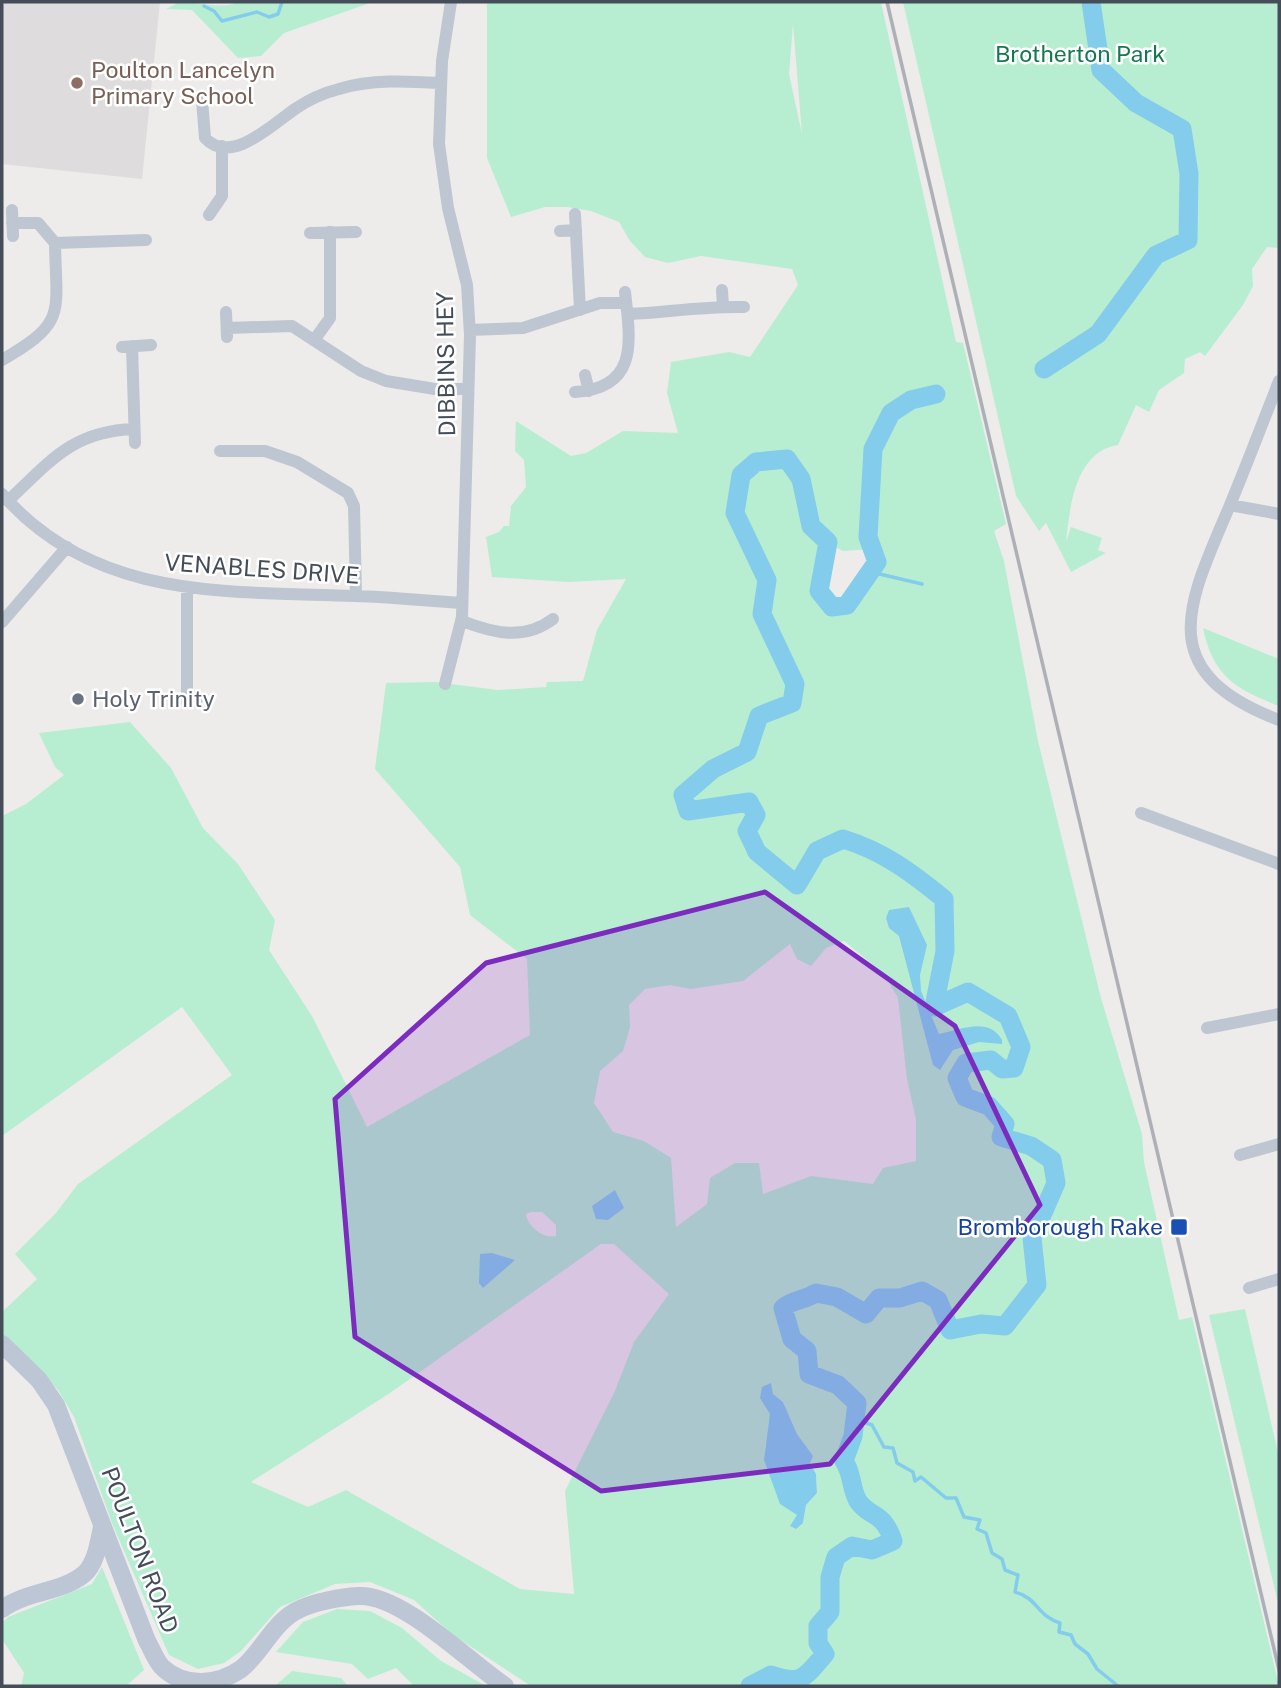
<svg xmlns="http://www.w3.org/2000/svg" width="1281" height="1688" viewBox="0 0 1281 1688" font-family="'Public Sans',sans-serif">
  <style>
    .education { fill: #dfdcdd }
    .green { fill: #b7eed2; fill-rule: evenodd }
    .water { fill: #84cceb }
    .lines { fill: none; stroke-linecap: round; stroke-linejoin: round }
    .stream { stroke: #84cceb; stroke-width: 3.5 }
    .river { stroke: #84cceb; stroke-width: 19 }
    .street { stroke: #bec6d1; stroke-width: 12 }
    .secondary { stroke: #bdc6d5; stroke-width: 18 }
    .rail { stroke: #adb0b6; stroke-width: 3.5 }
    .marked { fill: #7b2cbf; fill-opacity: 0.2; stroke: #7b2cbf; stroke-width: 5; stroke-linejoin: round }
    .education-dot { fill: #8d6e63; stroke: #fff; stroke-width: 2.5 }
    .worship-dot { fill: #6b7280; stroke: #fff; stroke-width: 2.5 }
    .transit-dot { fill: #1a4fb4; stroke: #fff; stroke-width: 2.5 }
    .labels { text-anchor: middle; stroke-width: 5; stroke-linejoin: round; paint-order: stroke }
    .park-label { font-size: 23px; fill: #167850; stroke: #fff }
    .education-label { font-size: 23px; fill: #785e54; stroke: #fff; text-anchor: start }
    .street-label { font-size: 23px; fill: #444d58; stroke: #fff }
    .worship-label { font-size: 23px; fill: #5b616d; stroke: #fff; text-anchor: start }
    .transit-label { font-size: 23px; fill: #164399; stroke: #fff; text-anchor: end }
  </style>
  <rect width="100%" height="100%" fill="#eeebeb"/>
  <path class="education" d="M 2,2 L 160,2 L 142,179 L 2,164 Z"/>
  <path class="green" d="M 180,2 C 197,2 224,10 237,2 L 373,2 L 284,33 L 261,56 L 238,58 L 192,10 L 166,9 Z
    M 487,2 L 881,2 L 956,342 L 963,343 L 1006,524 L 994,531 L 1004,561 L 1038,741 L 1101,998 L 1142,1134 L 1144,1162 L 1179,1320 L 1192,1317 L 1279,1686 L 531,1686 L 453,1635 L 414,1600 L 370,1582 L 335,1584 L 280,1607 L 241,1651 L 224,1663 L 198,1669 L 169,1655 L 112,1523 L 74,1417 L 58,1390 L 2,1334 L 2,1312 L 37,1279 L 15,1254 L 56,1213 L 78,1184 L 232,1075 L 182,1007 L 2,1136 L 2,816 L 26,804 L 64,775 L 55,767 L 39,733 L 130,722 L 171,768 L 203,828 L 238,864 L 275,920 L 269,950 L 312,1016 L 367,1127 L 530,1035 L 527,959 L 470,915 L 460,867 L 375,769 L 386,683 L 435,682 L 498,690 L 546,687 L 547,682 L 583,681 L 597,630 L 626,579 L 568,582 L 492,577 L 486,537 L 499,532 L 504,526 L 509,526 L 511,506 L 526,487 L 524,460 L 515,451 L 516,421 L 571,456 L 586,453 L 623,431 L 678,433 L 667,393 L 671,362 L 729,352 L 750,357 L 798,285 L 792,269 L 701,256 L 668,263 L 645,257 L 630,241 L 619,222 L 591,211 L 567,207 L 545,207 L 511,217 L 487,158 ZM 793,24 L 802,134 L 789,74 ZM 828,543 L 843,551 L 872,549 L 877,562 L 847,605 L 832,607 L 819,591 ZM 844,941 L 884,974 L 898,998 L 907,1079 L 916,1120 L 916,1161 L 883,1168 L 873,1184 L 811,1176 L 763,1194 L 759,1163 L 735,1163 L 710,1178 L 707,1204 L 676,1227 L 671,1158 L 644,1141 L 613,1132 L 594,1103 L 600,1071 L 623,1051 L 630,1027 L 629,1005 L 645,989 L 670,985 L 691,989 L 743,981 L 790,944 L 797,959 L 811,966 L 826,948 ZM 531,1212 L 542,1212 L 556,1225 L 556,1236 C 543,1239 527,1226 526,1214 ZM 601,1244 L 614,1244 L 669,1294 L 634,1342 L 615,1391 L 565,1491 L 574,1594 L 520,1589 L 346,1490 L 308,1507 L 251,1482 L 390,1393 ZM 770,1383 L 773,1394 L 783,1402 L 797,1434 L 812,1456 L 810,1463 L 816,1474 L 817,1493 L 806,1505 L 803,1523 L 765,1448 L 770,1432 Z
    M 903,2 L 1279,2 L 1279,248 L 1267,247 L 1252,269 L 1253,286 L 1243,305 L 1205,356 L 1200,352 L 1185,359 L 1184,373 L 1159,390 L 1149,412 L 1136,405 L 1118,445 C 1075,452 1070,506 1066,542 L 1071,527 L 1102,538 L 1098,550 L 1106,553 L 1071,572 L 1046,523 L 1039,531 L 1016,496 Z
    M 1203,628 L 1279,659 L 1279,706 C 1235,689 1213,676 1203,628 Z
    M 1245,1309 L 1279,1457 L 1279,1607 L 1209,1315 Z
    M 102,1567 L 144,1670 L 126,1686 L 21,1686 L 24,1673 L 2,1639 L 2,1623 L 8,1617 L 92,1584 Z
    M 337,1609 L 370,1611 L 402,1628 L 441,1661 L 486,1686 L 414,1686 L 396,1668 L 368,1679 L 352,1664 L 276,1652 L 303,1622 Z
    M 292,1671 L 341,1678 L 348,1686 L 275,1686 Z"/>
  <path class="water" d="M 909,907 L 927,945 L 920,975 L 921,991 L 939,1034 C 960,1030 989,1016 1002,1040 L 1002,1044 L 979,1042 L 953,1050 L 940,1070 L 933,1065 L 899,936 L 889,928 L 886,918 L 889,910 Z
    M 615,1190 L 624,1208 L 608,1220 L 596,1219 L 592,1206 Z
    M 492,1253 L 515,1260 L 483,1288 L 479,1283 L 480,1254 Z
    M 771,1383 L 773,1394 L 783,1402 L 797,1434 L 813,1456 L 810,1463 L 816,1474 L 817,1493 L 806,1505 L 803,1523 L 796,1529 L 790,1526 L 797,1515 L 780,1504 L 764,1460 L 770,1414 L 760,1398 L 762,1387 Z"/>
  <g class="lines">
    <path class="stream" d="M 204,6 L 214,11 L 222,21 L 257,12 L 269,17 L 278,14 L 282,2
      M 871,572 L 922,584
      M 855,1419 L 872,1425 L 884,1447 L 893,1448 L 897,1463 L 913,1472 L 915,1481 L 921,1477 L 946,1498 L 956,1498 L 964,1517 L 980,1520 L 977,1529 L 986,1533 L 992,1553 L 1002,1559 L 1005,1570 L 1018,1575 L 1015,1592 C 1038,1598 1037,1616 1060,1623 L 1059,1632 L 1071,1635 L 1075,1644 L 1088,1654 L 1097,1669 L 1118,1686"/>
    <path class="river" d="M 1044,369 L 1098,334 L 1156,255 L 1188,240 L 1189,174 L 1182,129 L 1136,103 L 1101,70 L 1091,2
      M 750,1686 L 771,1675 C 802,1686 805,1677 825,1654 L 818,1643 L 818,1626 L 830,1612 L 830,1577 L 836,1557 L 852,1546 L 872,1550 L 893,1541 C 883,1510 869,1518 858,1501 C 850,1487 853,1474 844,1461 L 853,1436 L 857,1403 L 838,1385 L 809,1374 L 807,1351 L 792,1339 L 783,1308 C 792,1300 805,1300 816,1293 L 837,1297 L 866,1314 L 879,1298 L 900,1298 L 922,1291 L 938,1300 L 950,1330 L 981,1324 L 1005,1326 L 1037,1285 L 1032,1238 L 1056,1183 L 1052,1160 L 1031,1146 L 1001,1137 L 1005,1124 L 989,1106 L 965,1097 L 957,1078 L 966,1063 L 991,1060 L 1002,1069 L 1014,1068 L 1021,1047 L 1008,1016 L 968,992 L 934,1007 L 945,951 L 944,899 C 912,873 883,851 843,839 L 817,851 L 797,885 L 757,852 L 747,831 L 756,815 L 749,802 L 688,811 L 683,795 L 713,769 L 747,752 L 759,716 L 792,703 L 795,684 L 762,614 L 767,580 L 735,513 L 741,475 L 756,462 L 787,459 L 801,479 L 811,526 L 828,542 L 819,591 L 832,607 L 847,605 L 877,562 L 868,537 L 873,449 L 891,413 L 911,400 L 936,394"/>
    <path class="street" d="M 202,100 L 205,138 C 231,166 273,124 295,109 C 308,100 323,93 339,89 C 371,79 407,81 441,83
      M 12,210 L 13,236
      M 575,214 L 580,310
      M 209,215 L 222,196 L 222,146
      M 560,231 L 576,230
      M 310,233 L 356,232
      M 55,243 L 146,240
      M 722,290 L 723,306
      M 226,312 L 227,337
      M 629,314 C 669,312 704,306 744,307
      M 227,328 L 292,326 L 361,371 L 386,381 L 435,389 L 468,389
      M 470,330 L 523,328 L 600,303 L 626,303
      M 315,339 L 330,318 L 330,232
      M 132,346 L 135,443
      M 122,347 L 151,345
      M 2,360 C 68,322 56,313 55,243 L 38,223 L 12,223
      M 585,375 L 589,391
      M 1279,381 C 1263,422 1247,464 1230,505 C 1188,604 1151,671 1279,720
      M 575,392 C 640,388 630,339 625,292
      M 220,451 L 265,451 L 297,462 L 348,493 L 354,506 L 356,596
      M 2,494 C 95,601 227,591 355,596 C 391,597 427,601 462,603
      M 8,501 C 50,461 73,431 134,429
      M 1230,505 L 1279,514
      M 187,587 L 187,699
      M 462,621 C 493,633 524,641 553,619
      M 2,622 L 67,547
      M 445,684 L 462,617 L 470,335 L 467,285 L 448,208 L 439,144 L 442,61 L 451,2
      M 174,699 L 198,698
      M 1141,813 L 1279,864
      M 1207,1028 L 1279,1014
      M 1240,1155 L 1279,1144
      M 1249,1288 L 1279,1279"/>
    <path class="secondary" d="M 2,1344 L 39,1380 L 56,1405 L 147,1641 C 152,1649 156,1662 163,1668 C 185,1688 218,1685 241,1669 C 262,1653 273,1621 300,1609 C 315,1602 341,1597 358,1596 C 401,1593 469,1662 505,1686
      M 2,1609 C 26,1591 61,1593 84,1574 C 96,1564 99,1541 102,1527"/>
    <path class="rail" d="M 887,2 L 1279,1670"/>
  </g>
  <path class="marked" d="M 765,892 L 955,1026 L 1040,1205 L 830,1464 L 601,1491 L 355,1337 L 335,1099 L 486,963 Z"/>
  <circle class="education-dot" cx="77" cy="83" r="7"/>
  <circle class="worship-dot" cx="78" cy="699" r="7"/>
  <rect class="transit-dot" x="1170" y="1218" width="18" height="18" rx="3.5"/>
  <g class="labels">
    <g class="park-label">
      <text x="1080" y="62">Brotherton Park</text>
    </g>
    <g class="education-label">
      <text x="91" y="78">Poulton Lancelyn<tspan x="91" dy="26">Primary School</tspan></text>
    </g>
    <g class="street-label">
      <text transform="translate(446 364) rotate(-91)" y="8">DIBBINS HEY</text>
      <text transform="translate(262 569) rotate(4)" y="8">VENABLES DRIVE</text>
      <text transform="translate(140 1550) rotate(69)" y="8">POULTON ROAD</text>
    </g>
    <g class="worship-label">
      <text x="92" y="707">Holy Trinity</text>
    </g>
    <g class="transit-label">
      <text x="1163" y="1235">Bromborough Rake</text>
    </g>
  </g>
  <rect width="1281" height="1688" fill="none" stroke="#444d58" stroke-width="7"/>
</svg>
